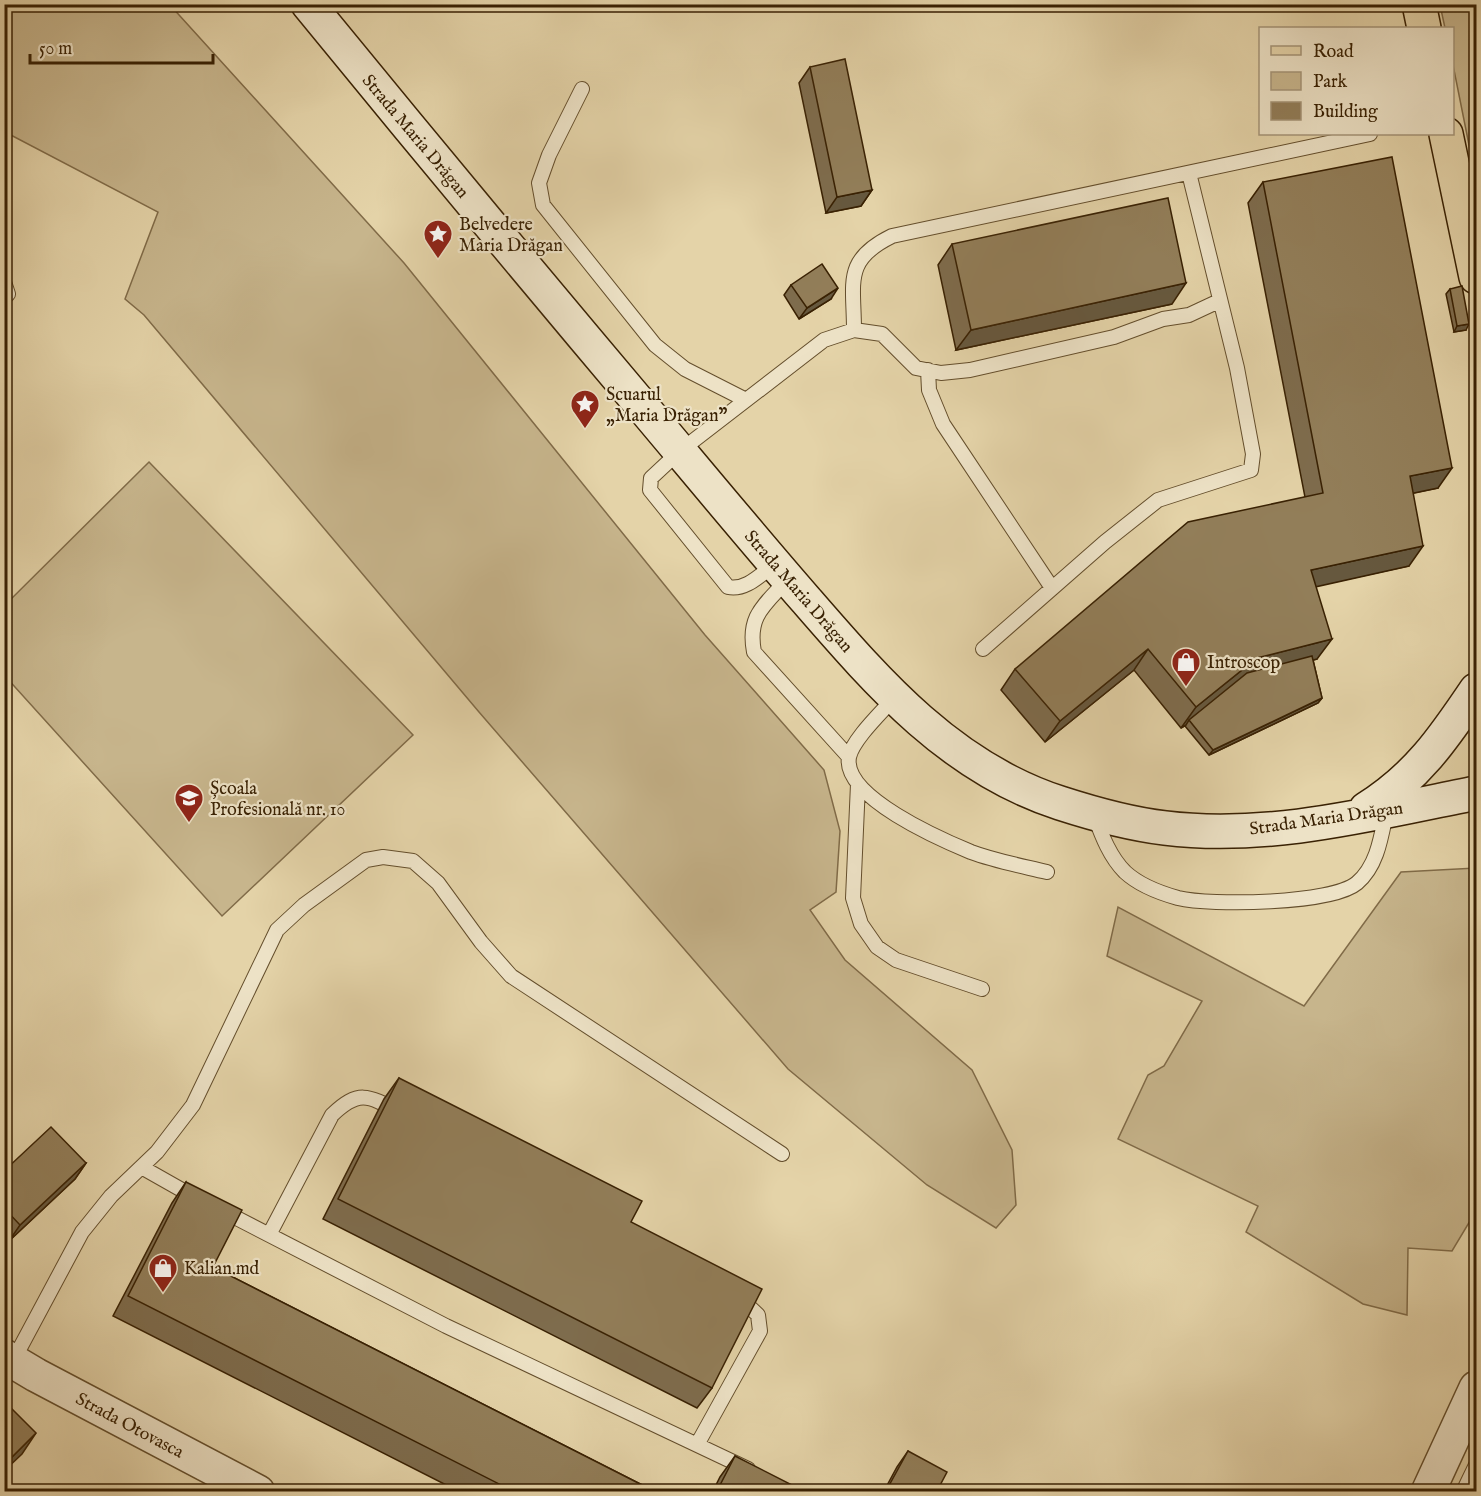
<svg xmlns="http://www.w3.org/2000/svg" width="1481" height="1496" viewBox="0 0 1481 1496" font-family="'IM FELL English',serif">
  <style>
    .green { fill: #c7b58c; stroke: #806b48; stroke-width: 1.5 }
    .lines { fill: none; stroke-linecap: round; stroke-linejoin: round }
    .service-casing { stroke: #644e2c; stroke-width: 16 }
    .tertiary-casing { stroke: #644e2c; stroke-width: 36 }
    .secondary-casing { stroke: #392103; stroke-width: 36 }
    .primary-casing { stroke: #392103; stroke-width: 36 }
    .service { stroke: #ede2c6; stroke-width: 14 }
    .tertiary { stroke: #ede2c6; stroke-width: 33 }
    .secondary { stroke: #ede2c6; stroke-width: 33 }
    .primary { stroke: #e4d3a8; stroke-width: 33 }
    .wall { fill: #7e6c4d; stroke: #392103; stroke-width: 1.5 }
    .shaded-wall { fill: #66583e; stroke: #392103; stroke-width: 1.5 }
    .building { fill: #927e59; stroke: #392103; stroke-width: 1.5 }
    .labels { text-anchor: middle; stroke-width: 4.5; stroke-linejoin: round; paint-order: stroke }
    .street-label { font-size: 18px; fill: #392103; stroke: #ede2c6 }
    .poi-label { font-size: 18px; fill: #392103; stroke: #ede2c6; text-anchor: start }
  </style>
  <rect width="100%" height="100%" fill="#e4d3a8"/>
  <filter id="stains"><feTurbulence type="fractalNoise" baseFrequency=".00333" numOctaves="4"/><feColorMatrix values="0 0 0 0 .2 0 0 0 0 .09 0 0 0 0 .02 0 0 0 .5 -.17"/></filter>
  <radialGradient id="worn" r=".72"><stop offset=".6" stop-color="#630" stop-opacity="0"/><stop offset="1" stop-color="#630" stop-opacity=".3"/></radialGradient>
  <path class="green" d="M 4,5 L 170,5 L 404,263 L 705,635 L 824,770 L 840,831 L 836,892 L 810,910 L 845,960 L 972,1070 L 1012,1150 L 1016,1205 L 996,1228 L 927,1185 L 788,1069 L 479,712 L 144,315 L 125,299 L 158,212 L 5,132 Z
    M 1440,5 L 1476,5 L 1476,180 L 1453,65 L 1452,28 L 1445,28 Z
    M 149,462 L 413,735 L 222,916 L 5,676 L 5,605 Z
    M 1476,868 L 1476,1211 L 1452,1251 L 1408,1248 L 1407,1315 L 1363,1304 L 1246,1232 L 1258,1206 L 1118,1139 L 1148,1075 L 1164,1066 L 1202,1001 L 1107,956 L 1118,907 L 1304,1006 L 1401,872 Z"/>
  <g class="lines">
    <g class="service-casing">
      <path id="service" d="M 582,89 L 549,155 L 539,183 L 543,205 L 655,345 L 685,369 L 746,400
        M 4,282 L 8,294 L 4,298
        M 854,330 C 854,282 843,260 892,236 L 1370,134
        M 928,370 L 929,390 L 943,424 L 1052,588
        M 775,564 C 761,574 746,591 728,587 L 650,490 L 651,478 L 680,451 L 824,340 L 854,330 L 882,334 L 916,368 L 941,373 L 970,370 L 1114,337 L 1163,319 L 1189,315 L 1219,301
        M 788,579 C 765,605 747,615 754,652 L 849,757
        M 983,649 L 1105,542 L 1158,500 L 1251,470 L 1253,454 L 1237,368 L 1189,173
        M 894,698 C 882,712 853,739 849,757 C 842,797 942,840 971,852 C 995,861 1022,866 1047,872
        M 858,784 L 853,898 L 861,924 L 877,947 L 896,960 L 982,989
        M 1095,817 C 1102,836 1110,857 1125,872 C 1139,885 1160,893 1178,898 C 1211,906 1332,904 1357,883 C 1377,866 1381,838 1386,813
        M 143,1168 L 196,1198
        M 221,1210 L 446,1326 L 748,1469
        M 270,1233 L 332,1115 C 358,1090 368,1095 397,1111
        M 13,1361 L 82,1232 L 111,1196 L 157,1152 L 193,1105 L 277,930 L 304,905 L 366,860 L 383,857 L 413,861 L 438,883 L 481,942 L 511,976 L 782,1154
        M 698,1443 L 760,1331 L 758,1315 L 738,1296
        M 1463,1492 L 1476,1465"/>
    </g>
    <g class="tertiary-casing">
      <path id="tertiary" d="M 4,1356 L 36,1375 L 258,1492
        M 1428,1492 L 1476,1388"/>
    </g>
    <g class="secondary-casing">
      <path id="secondary" d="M 308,4 C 420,141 533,277 647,412 C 700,475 752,538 806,600 C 878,683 951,768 1060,803 C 1094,814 1130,824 1165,828 C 1269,841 1375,813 1476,793
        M 1366,809 C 1417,777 1443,739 1476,690"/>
    </g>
    <g class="primary-casing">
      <path id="primary" d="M 1419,4 L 1424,28
        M 1446,134 L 1476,277"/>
    </g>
    <use href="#service" class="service"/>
    <use href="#tertiary" class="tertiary"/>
    <use href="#secondary" class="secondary"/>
    <use href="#primary" class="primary"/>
  </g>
  <path class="wall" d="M 810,67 L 872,190 L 861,206 L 826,213 L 799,83 Z
    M 1263,182 L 1438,488 L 1413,493 L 1409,566 L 1316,586 L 1317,659 L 1313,660 L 1322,698 L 1318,703 L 1209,755 L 1185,726 L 1186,725 L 1181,728 L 1134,670 L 1045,742 L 1001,690 L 1015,669 L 1305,497 L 1248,203 Z
    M 952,244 L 1172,304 L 956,350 L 938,265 Z
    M 791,285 L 831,299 L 799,319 L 784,295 Z
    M 1450,289 L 1466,330 L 1454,332 L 1446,294 Z
    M 399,1078 L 712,1388 L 697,1408 L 323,1219 L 384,1099 Z
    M 86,1163 L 75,1179 L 9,1241 L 4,1235 L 4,1171 Z
    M 186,1182 L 213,1267 L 654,1491 L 458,1491 L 113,1316 L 172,1203 Z
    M 908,1451 L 937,1491 L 884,1491 L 897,1467 Z
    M 735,1456 L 791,1491 L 713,1491 L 720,1477 Z"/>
  <path class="shaded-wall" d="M 872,190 L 861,206 L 826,213 L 837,197 Z
    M 1186,283 L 1172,304 L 956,350 L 971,330 Z
    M 838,288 L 831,299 L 799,319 L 807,308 Z
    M 1469,324 L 1466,330 L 1454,332 L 1457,326 Z
    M 1452,468 L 1438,488 L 1395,497 L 1410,476 Z
    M 1423,546 L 1409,566 L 1297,591 L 1311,570 Z
    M 1332,639 L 1317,659 L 1243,679 L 1189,720 L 1186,725 L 1181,728 L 1196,707 L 1257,658 Z
    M 1148,649 L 1134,670 L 1045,742 L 1060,721 Z
    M 1322,698 L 1318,703 L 1209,755 L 1213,750 Z
    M 86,1163 L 75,1179 L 9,1241 L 20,1225 Z
    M 36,1433 L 22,1454 L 4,1471 L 4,1465 Z"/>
  <path class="building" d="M 845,59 L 872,190 L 837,197 L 810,67 Z
    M 1392,157 L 1452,468 L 1410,476 L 1423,546 L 1311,570 L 1332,639 L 1257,658 L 1196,707 L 1148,649 L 1060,721 L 1015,669 L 1188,522 L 1323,493 L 1263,182 Z
    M 1168,198 L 1186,283 L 971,330 L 952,244 Z
    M 822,264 L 838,288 L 807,308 L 791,285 Z
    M 1462,286 L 1469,324 L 1457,326 L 1450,289 Z
    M 1312,656 L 1322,698 L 1213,750 L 1189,720 L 1247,673 Z
    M 399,1078 L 642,1201 L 631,1222 L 762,1289 L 712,1388 L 338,1199 Z
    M 51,1127 L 86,1163 L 20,1225 L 4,1208 L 4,1171 Z
    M 186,1182 L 242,1210 L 213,1267 L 654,1491 L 513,1491 L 128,1296 Z
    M 4,1401 L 36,1433 L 4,1465 Z
    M 908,1451 L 947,1472 L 937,1491 L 886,1491 Z
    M 735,1456 L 794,1486 L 791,1491 L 717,1491 Z"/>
  <defs>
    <g id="sight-pin" transform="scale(1.5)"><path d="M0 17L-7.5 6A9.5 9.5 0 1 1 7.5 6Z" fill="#8f2418" stroke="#ede2c6"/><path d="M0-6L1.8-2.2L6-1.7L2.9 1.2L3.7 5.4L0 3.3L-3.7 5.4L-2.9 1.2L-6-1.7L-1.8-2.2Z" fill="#fff"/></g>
    <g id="shop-pin" transform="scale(1.5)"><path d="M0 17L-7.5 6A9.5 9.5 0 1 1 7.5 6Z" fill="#8f2418" stroke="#ede2c6"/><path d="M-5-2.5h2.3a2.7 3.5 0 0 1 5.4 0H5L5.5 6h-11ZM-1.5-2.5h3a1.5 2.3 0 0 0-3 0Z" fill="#fff"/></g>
    <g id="university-pin" transform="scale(1.5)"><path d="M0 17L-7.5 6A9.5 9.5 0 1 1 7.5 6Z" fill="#8f2418" stroke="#ede2c6"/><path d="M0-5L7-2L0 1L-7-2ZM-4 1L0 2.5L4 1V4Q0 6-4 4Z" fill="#fff"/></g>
  </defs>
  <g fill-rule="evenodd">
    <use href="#sight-pin" x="438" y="234"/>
    <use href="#sight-pin" x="585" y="404"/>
    <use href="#shop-pin" x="1186" y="662"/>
    <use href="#university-pin" x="189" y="798"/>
    <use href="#shop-pin" x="163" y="1268"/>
  </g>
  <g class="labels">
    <g class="street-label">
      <text transform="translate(416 136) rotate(50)" y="6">Strada Maria Drăgan</text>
      <text transform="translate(799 591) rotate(49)" y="6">Strada Maria Drăgan</text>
      <text transform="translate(1326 818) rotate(-8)" y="6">Strada Maria Drăgan</text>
      <text transform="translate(130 1425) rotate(28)" y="6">Strada Otovasca</text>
    </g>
    <g class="poi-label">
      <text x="459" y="230">Belvedere<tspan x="459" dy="21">Maria Drăgan</tspan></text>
      <text x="606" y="400">Scuarul<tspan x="606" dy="21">„Maria Drăgan”</tspan></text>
      <text x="1207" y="668">Introscop</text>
      <text x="210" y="794">Școala<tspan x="210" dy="21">Profesională nr. 10</tspan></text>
      <text x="184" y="1274">Kalian.md</text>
    </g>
  </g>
  <rect width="1481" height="1496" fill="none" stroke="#e4d3a8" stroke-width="24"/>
  <rect x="6" y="6" width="1469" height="1484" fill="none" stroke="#392103" stroke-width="3"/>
  <rect x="12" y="12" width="1457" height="1472" fill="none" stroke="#392103" stroke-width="1.5"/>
  <rect x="1259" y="27" width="195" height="108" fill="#ede2c6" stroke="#a59578" stroke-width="1.5"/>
  <rect x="1271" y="46" width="30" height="9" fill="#e4d3a8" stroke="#a59578" stroke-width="1.5"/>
  <text x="1313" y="57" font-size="18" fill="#392103">Road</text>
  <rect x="1271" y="72" width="30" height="18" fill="#c7b58c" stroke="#a59578" stroke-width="1.5"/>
  <text x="1313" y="87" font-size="18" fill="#392103">Park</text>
  <rect x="1271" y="102" width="30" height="18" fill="#927e59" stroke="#a59578" stroke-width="1.5"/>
  <text x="1313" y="117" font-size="18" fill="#392103">Building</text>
  <path d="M30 54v9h183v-9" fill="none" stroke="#392103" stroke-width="3"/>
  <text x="39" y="54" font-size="18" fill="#392103" stroke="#ede2c6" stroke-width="4.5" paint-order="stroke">50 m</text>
  <rect width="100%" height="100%" filter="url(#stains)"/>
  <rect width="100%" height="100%" fill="url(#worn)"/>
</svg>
